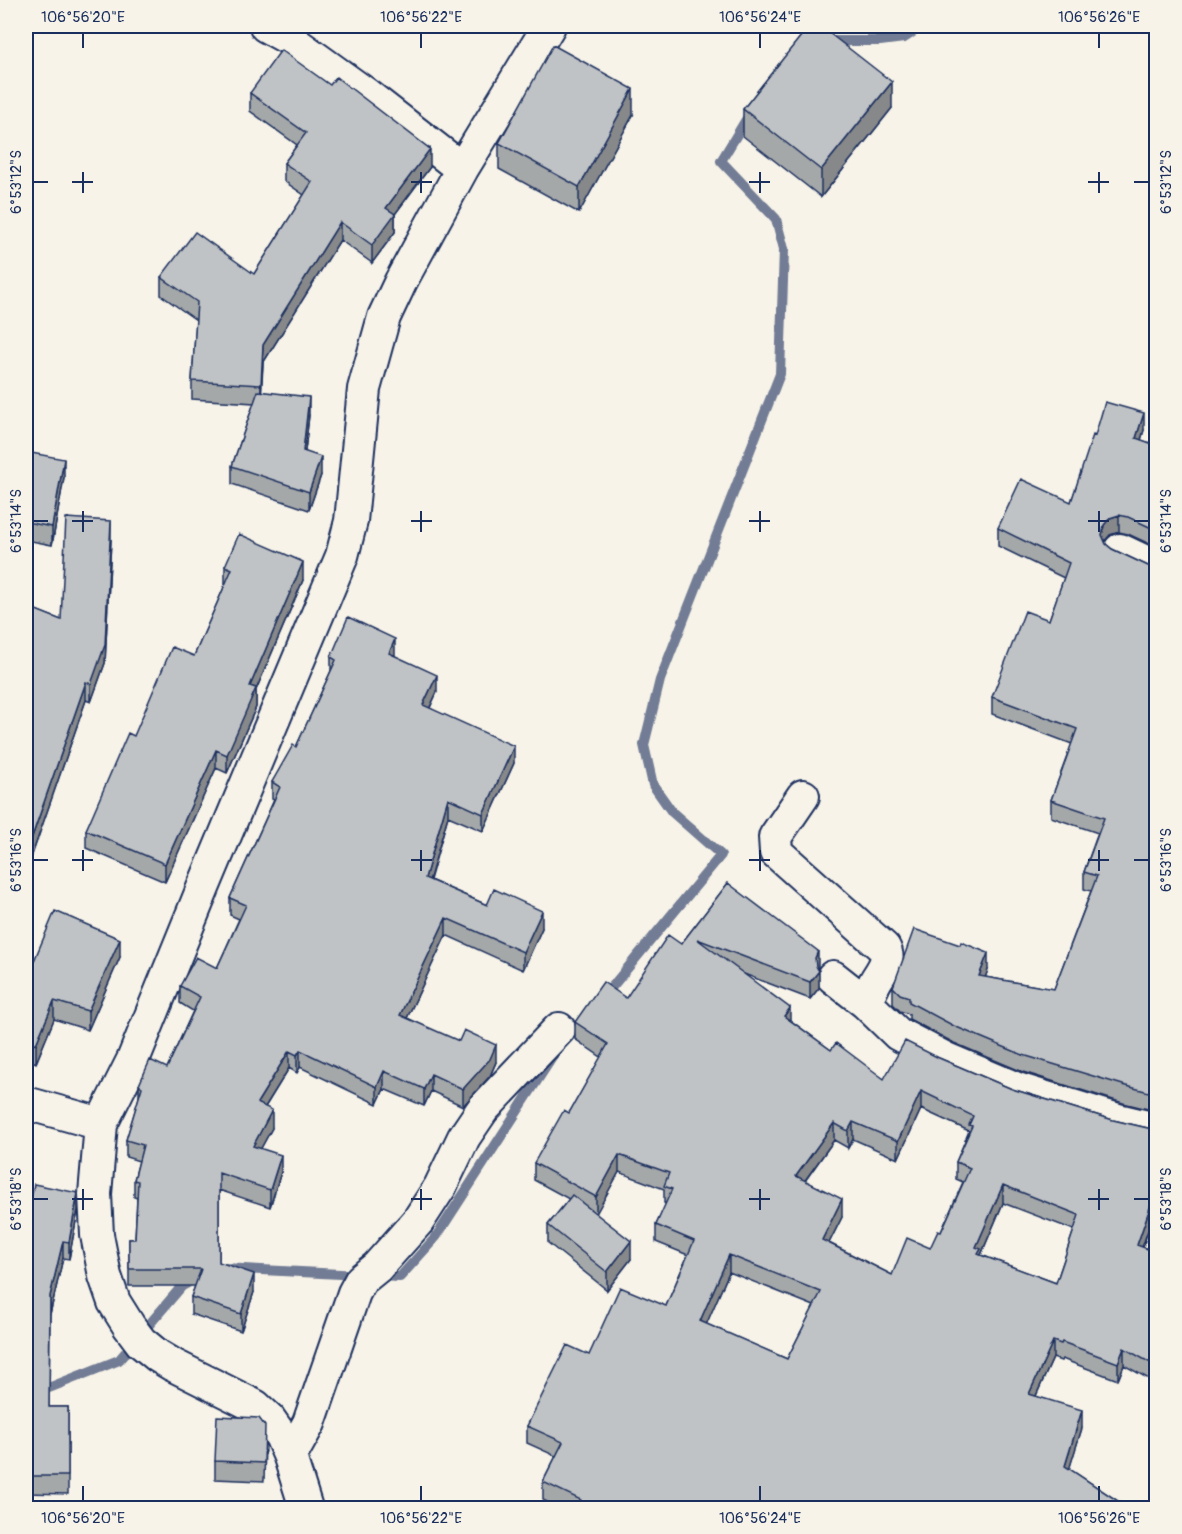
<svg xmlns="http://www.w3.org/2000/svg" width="1182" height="1534" viewBox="0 0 1182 1534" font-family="Pangolin,sans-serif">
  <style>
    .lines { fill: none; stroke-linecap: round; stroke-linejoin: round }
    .stream { stroke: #727c95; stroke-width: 10 }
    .street-casing { stroke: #1b2f5e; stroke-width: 36 }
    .street { stroke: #f7f3e8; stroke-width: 32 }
    .wall { fill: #a5a8a9; stroke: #1b2f5e; stroke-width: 1.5; fill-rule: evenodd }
    .shaded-wall { fill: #86888a; stroke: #1b2f5e; stroke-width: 1.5 }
    .building { fill: #c0c3c5; stroke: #1b2f5e; stroke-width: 1.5; fill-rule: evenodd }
    .ticks { fill: none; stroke: #1b2f5e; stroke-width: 2 }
    .neatline { fill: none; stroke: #1b2f5e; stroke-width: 2 }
    .ticks-label { font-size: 15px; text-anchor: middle; fill: #1b2f5e }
  </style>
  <rect width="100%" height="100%" fill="#f7f3e8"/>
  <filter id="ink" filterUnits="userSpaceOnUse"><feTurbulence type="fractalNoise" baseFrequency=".0167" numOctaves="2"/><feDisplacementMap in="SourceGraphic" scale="12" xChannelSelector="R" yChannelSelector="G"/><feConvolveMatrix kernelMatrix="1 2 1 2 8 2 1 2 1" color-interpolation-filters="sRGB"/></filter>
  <g filter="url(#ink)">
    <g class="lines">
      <path class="stream" d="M 826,41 L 880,41 L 904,38 L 922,26
        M 602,999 L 721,855 L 672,812 L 653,785 L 644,745 L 660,680 L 780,374 L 784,249 L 776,219 L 721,161 L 750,113
        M 223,1268 L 360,1275
        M 376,1276 L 400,1277 L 436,1237 L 553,1056
        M 26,1397 L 119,1360 L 182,1286 L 193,1280"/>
      <g class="street-casing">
        <path id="street" d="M 266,26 L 288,38 L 367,95 L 462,169
          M 1120,550 L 1156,567
          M 803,796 L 775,837 L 776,852 L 884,948 C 892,962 879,973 874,984 C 871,991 868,997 866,1003
          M 833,977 L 866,1003 L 898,1034 L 946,1059 L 1017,1089 L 1118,1120 L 1156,1129
          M 26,1103 L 101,1124
          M 290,1457 L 309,1423 L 354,1293 L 361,1280 L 377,1267 L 418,1221 L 440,1187 L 464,1137 L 483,1109 L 559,1029
          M 306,1508 L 290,1457 L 281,1436 L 269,1419 L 255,1406 L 173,1365 L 158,1356 L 141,1342 L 129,1326 L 114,1302 L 105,1276 L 97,1235 L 95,1194 L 101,1124 L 133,1060 L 203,888 L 342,556 L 351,521 L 364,389 L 384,317 L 401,281 L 462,169 L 549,26"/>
      </g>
      <use href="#street" class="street"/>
    </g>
    <path class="wall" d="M 801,26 L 851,26 L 823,28 L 892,108 L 821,197 L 743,136 L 743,109 L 807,29 L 801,30 Z
      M 250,93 L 430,167 L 395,214 L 395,232 L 372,263 L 340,240 L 263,363 L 261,392 L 309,415 L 305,451 L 321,475 L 309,510 L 232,484 L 232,466 L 254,403 L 192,399 L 192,381 L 196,320 L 161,295 L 161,277 L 254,274 L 304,195 L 284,181 L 284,163 L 297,145 L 250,111 Z
      M 633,115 L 579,213 L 499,169 L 499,143 Z
      M 1144,430 L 1141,440 L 1156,445 L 1156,547 L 1128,534 L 1119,532 L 1110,535 L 1105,541 L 1106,544 L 1112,549 L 1148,566 L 1156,568 L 1156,1111 L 1123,1103 L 1023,1072 L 954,1043 L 909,1019 L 909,1014 L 900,1011 L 893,1004 L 893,987 L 988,970 L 985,977 L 1054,989 L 1091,891 L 1084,889 L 1084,872 L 1098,833 L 1051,817 L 1051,800 L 1072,744 L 992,714 L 992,697 L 1049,620 L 1064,578 L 998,546 L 998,528 L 1071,502 L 1095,436 Z
      M 26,452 L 64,477 L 52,545 L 26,540 Z
      M 111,539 L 105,663 L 91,702 L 86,700 L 26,872 L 26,606 L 61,620 Z
      M 225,566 L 303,580 L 256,690 L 256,707 L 227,773 L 216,768 L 165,882 L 86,848 L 86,830 L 134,736 L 194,656 L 225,585 Z
      M 395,656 L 437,692 L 430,708 L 514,763 L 483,831 L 448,816 L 430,880 L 487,905 L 542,928 L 523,970 L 446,935 L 407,1018 L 496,1062 L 490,1076 L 463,1106 L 431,1091 L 424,1106 L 384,1089 L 377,1104 L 300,1067 L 297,1073 L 289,1068 L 265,1107 L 272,1128 L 261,1148 L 281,1172 L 270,1207 L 219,1190 L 219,1262 L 254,1292 L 241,1331 L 191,1314 L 191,1297 L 195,1286 L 129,1286 L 129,1239 L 135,1239 L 137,1198 L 134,1197 L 134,1180 L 139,1161 L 126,1157 L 126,1140 L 139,1098 L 139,1085 L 167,1068 L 193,1011 L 180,1003 L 180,986 L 217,968 L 239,919 L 230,915 L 230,898 L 274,800 L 272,799 L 272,782 L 296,747 L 331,671 L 331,657 Z
      M 728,883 L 818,968 L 819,988 L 810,999 L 744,974 L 790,1020 L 831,1050 L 884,1079 L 939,1058 L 1012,1089 L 1113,1120 L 1152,1129 L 1156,1129 L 1156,1207 L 1143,1247 L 1156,1252 L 1156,1383 L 1124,1365 L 1118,1380 L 1062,1359 L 1061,1361 L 1053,1358 L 1036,1396 L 1082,1428 L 1069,1469 L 1130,1509 L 563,1509 L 543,1500 L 543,1482 L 556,1456 L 527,1443 L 527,1426 L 589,1355 L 666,1306 L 688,1255 L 656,1242 L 656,1225 L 666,1204 L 664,1203 L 664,1189 L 619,1172 L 596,1213 L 631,1259 L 607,1290 L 548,1243 L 548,1225 L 569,1199 L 534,1180 L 534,1163 L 569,1113 L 601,1057 L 575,1039 L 575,1022 L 626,998 L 681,944 ZM 921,1109 L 969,1131 L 956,1162 L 956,1179 L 963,1182 L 941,1232 L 930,1248 L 892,1275 L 829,1243 L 842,1217 L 805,1181 L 834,1140 L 848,1148 L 853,1139 L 898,1159 ZM 1003,1203 L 1074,1230 L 1056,1283 L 981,1255 ZM 729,1272 L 814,1306 L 787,1359 L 706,1324 Z
      M 120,957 L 88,1030 L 54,1019 L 36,1063 L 26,1058 L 26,980 Z
      M 78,1210 L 69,1259 L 63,1258 L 50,1314 L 49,1407 L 68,1407 L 68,1494 L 26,1493 L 26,1224 Z
      M 265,1444 L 264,1481 L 215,1479 L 215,1461 Z"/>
    <path class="shaded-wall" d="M 892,82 L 892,108 L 821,197 L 821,170 Z
      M 633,89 L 633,115 L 579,213 L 579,187 Z
      M 430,149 L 430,167 L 395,214 L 395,232 L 372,263 L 372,245 L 386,208 Z
      M 340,222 L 340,240 L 263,363 L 261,403 L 261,385 L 263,345 Z
      M 309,397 L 309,415 L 303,469 L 303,451 Z
      M 1144,413 L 1144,430 L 1136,456 L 1136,438 Z
      M 321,457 L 321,475 L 309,510 L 309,492 Z
      M 64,459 L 64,477 L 52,545 L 52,527 Z
      M 1119,515 L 1119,532 L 1110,535 L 1104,542 L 1102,535 L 1104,525 L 1110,518 Z
      M 111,521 L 111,539 L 105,663 L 91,702 L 91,684 Z
      M 303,562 L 303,580 L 256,690 L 256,707 L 227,773 L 227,755 L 250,686 Z
      M 395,639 L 395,656 L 389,653 Z
      M 437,675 L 437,692 L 423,722 L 423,705 Z
      M 86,682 L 86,700 L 26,872 L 26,854 Z
      M 514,746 L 514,763 L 483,831 L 483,814 Z
      M 216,750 L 216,768 L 165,882 L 165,864 Z
      M 448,798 L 448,816 L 425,895 L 425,878 Z
      M 542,911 L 542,928 L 523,970 L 523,952 Z
      M 446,918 L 446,935 L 400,1033 L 400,1015 Z
      M 120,939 L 120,957 L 88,1030 L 88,1011 Z
      M 818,951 L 818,968 L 815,975 L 815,958 Z
      M 988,953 L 988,970 L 979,993 L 979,976 Z
      M 819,971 L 819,988 L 810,999 L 810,982 Z
      M 54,1001 L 54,1019 L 36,1063 L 36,1044 Z
      M 790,1008 L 790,1025 L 784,1016 Z
      M 496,1045 L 496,1062 L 490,1076 L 463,1106 L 463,1089 Z
      M 300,1050 L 300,1067 L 297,1073 L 297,1055 Z
      M 289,1051 L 289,1068 L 257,1120 L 257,1103 Z
      M 384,1071 L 384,1089 L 377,1104 L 377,1087 Z
      M 431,1074 L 431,1091 L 424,1106 L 424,1089 Z
      M 921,1091 L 921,1109 L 898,1159 L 898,1141 Z
      M 272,1110 L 272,1128 L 253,1163 L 253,1146 Z
      M 853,1122 L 853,1139 L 848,1148 L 848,1131 Z
      M 834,1123 L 834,1140 L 796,1193 L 796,1176 Z
      M 281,1155 L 281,1172 L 270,1207 L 270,1190 Z
      M 619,1155 L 619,1172 L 596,1214 L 596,1197 Z
      M 1003,1185 L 1003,1203 L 981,1255 L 981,1266 L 976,1247 Z
      M 1156,1190 L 1156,1207 L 1137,1262 L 1137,1245 Z
      M 78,1193 L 78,1210 L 69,1259 L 69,1242 Z
      M 842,1199 L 842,1217 L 822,1257 L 822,1240 Z
      M 63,1241 L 63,1258 L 50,1314 L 50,1296 Z
      M 631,1241 L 631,1259 L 607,1290 L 607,1272 Z
      M 729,1255 L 729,1272 L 700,1339 L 700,1321 Z
      M 254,1274 L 254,1292 L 241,1331 L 241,1314 Z
      M 1053,1341 L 1053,1358 L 1029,1411 L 1029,1394 Z
      M 1124,1348 L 1124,1365 L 1118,1380 L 1118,1363 Z
      M 1082,1410 L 1082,1428 L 1065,1483 L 1065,1466 Z"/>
    <path class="building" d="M 809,26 L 820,26 L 892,82 L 821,170 L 743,109 Z
      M 553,45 L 633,89 L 579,187 L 499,143 Z
      M 281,50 L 330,85 L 336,77 L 430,149 L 386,208 L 395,214 L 372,245 L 340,222 L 263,345 L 261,385 L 192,381 L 197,302 L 161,277 L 195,232 L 254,274 L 312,182 L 284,163 L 306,133 L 250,93 Z
      M 258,391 L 309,397 L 303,451 L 321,457 L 309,492 L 232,466 Z
      M 1105,402 L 1144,413 L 1136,438 L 1156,445 L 1156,530 L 1128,517 L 1119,515 L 1110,518 L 1104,525 L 1102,535 L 1106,544 L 1112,549 L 1148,566 L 1156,568 L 1156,1094 L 1123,1085 L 1023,1055 L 954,1026 L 909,1002 L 909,997 L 900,994 L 893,987 L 914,929 L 960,945 L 961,942 L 988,953 L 979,976 L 1054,989 L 1097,876 L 1084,872 L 1104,818 L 1051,800 L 1077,729 L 992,697 L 1025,611 L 1049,620 L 1069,563 L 998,528 L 1021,479 L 1071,502 L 1093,435 L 1095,436 Z
      M 26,452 L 64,459 L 52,527 L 26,522 Z
      M 66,518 L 111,521 L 105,645 L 91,684 L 86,682 L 26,854 L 26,606 L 61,620 Z
      M 239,534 L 303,562 L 250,686 L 256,688 L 227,755 L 216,750 L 165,864 L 86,830 L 128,733 L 134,736 L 172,647 L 194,656 L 232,569 L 225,566 Z
      M 348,617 L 395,639 L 389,653 L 437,675 L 423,705 L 514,746 L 483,814 L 448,798 L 425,878 L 487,905 L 494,889 L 542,911 L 523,952 L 446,918 L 400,1015 L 459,1041 L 464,1030 L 496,1045 L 490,1059 L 463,1089 L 431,1074 L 424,1089 L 384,1071 L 377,1087 L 300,1050 L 297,1055 L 289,1051 L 257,1103 L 272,1110 L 253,1146 L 281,1155 L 270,1190 L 219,1173 L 219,1262 L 254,1274 L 241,1314 L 191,1297 L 201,1269 L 129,1269 L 129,1239 L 135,1239 L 138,1181 L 134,1180 L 143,1145 L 126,1140 L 142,1087 L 139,1085 L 150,1060 L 167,1068 L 200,997 L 180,986 L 196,957 L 217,968 L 246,905 L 230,898 L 280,787 L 272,782 L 293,745 L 296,747 L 336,660 L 331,657 Z
      M 728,883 L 818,951 L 815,958 L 816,966 L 819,971 L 810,982 L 697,939 L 790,1008 L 784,1016 L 831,1050 L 836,1043 L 884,1079 L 905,1041 L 939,1058 L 1012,1089 L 1113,1120 L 1152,1129 L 1156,1129 L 1156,1190 L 1137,1245 L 1156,1252 L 1156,1366 L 1124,1348 L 1118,1363 L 1062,1342 L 1061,1344 L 1053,1341 L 1029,1394 L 1082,1410 L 1065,1466 L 1130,1509 L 577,1509 L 581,1500 L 543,1482 L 563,1442 L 527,1426 L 567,1345 L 589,1355 L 620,1287 L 666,1306 L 694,1241 L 656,1225 L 672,1189 L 664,1186 L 669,1173 L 619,1155 L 596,1197 L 534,1163 L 564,1110 L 569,1113 L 608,1044 L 575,1022 L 603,982 L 626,998 L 668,935 L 681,944 ZM 921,1091 L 973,1116 L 969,1125 L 972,1126 L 956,1162 L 970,1168 L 941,1232 L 938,1231 L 930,1248 L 907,1238 L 892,1275 L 822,1240 L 842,1199 L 796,1176 L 834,1123 L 848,1131 L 853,1122 L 898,1141 ZM 1003,1185 L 1079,1215 L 1056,1283 L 978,1254 L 981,1249 L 976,1247 ZM 729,1255 L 821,1292 L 787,1359 L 700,1321 Z
      M 55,911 L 120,939 L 88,1011 L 54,1001 L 36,1044 L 26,1040 L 26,980 Z
      M 34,1184 L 78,1193 L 69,1242 L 63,1241 L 50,1296 L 49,1407 L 68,1407 L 68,1476 L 26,1476 L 26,1224 Z
      M 572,1195 L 631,1241 L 607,1272 L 548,1225 Z
      M 217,1416 L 259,1418 L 265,1426 L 264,1463 L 215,1461 Z"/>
  </g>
  <path class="ticks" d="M 83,33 L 83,48M 421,33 L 421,48M 760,33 L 760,48M 1099,33 L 1099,48M 83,172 L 83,193M 421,172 L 421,193M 760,172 L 760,193M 1099,172 L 1099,193M 33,182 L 48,182M 72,182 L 93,182M 411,182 L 432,182M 749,182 L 770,182M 1088,182 L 1109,182M 1134,182 L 1149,182M 83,511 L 83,532M 421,511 L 421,532M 760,511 L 760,532M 1099,511 L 1099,532M 33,521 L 48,521M 72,521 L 93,521M 411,521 L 432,521M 749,521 L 770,521M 1088,521 L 1109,521M 1134,521 L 1149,521M 83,850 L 83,871M 421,850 L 421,871M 760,850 L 760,871M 1099,850 L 1099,871M 33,860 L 48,860M 72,860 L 93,860M 411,860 L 432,860M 749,860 L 770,860M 1088,860 L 1109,860M 1134,860 L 1149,860M 83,1189 L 83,1210M 421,1189 L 421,1210M 760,1189 L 760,1210M 1099,1189 L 1099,1210M 33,1199 L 48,1199M 72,1199 L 93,1199M 411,1199 L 432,1199M 749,1199 L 770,1199M 1088,1199 L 1109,1199M 1134,1199 L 1149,1199M 83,1486 L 83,1501M 421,1486 L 421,1501M 760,1486 L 760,1501M 1099,1486 L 1099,1501"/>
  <rect width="1182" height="1534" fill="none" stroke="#f7f3e8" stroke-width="66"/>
  <rect x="33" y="33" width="1116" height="1468" class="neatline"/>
  <g class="ticks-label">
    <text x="83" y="22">106°56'20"E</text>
    <text x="421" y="22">106°56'22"E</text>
    <text x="760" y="22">106°56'24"E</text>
    <text x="1099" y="22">106°56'26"E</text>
    <text transform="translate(16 182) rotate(-90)" y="5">6°53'12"S</text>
    <text transform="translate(1166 182) rotate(-90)" y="5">6°53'12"S</text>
    <text transform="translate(16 521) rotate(-90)" y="5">6°53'14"S</text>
    <text transform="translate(1166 521) rotate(-90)" y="5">6°53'14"S</text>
    <text transform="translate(16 860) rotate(-90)" y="5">6°53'16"S</text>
    <text transform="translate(1166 860) rotate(-90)" y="5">6°53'16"S</text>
    <text transform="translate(16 1199) rotate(-90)" y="5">6°53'18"S</text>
    <text transform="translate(1166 1199) rotate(-90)" y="5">6°53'18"S</text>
    <text x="83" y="1523">106°56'20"E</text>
    <text x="421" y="1523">106°56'22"E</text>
    <text x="760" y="1523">106°56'24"E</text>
    <text x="1099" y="1523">106°56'26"E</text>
  </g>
</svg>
